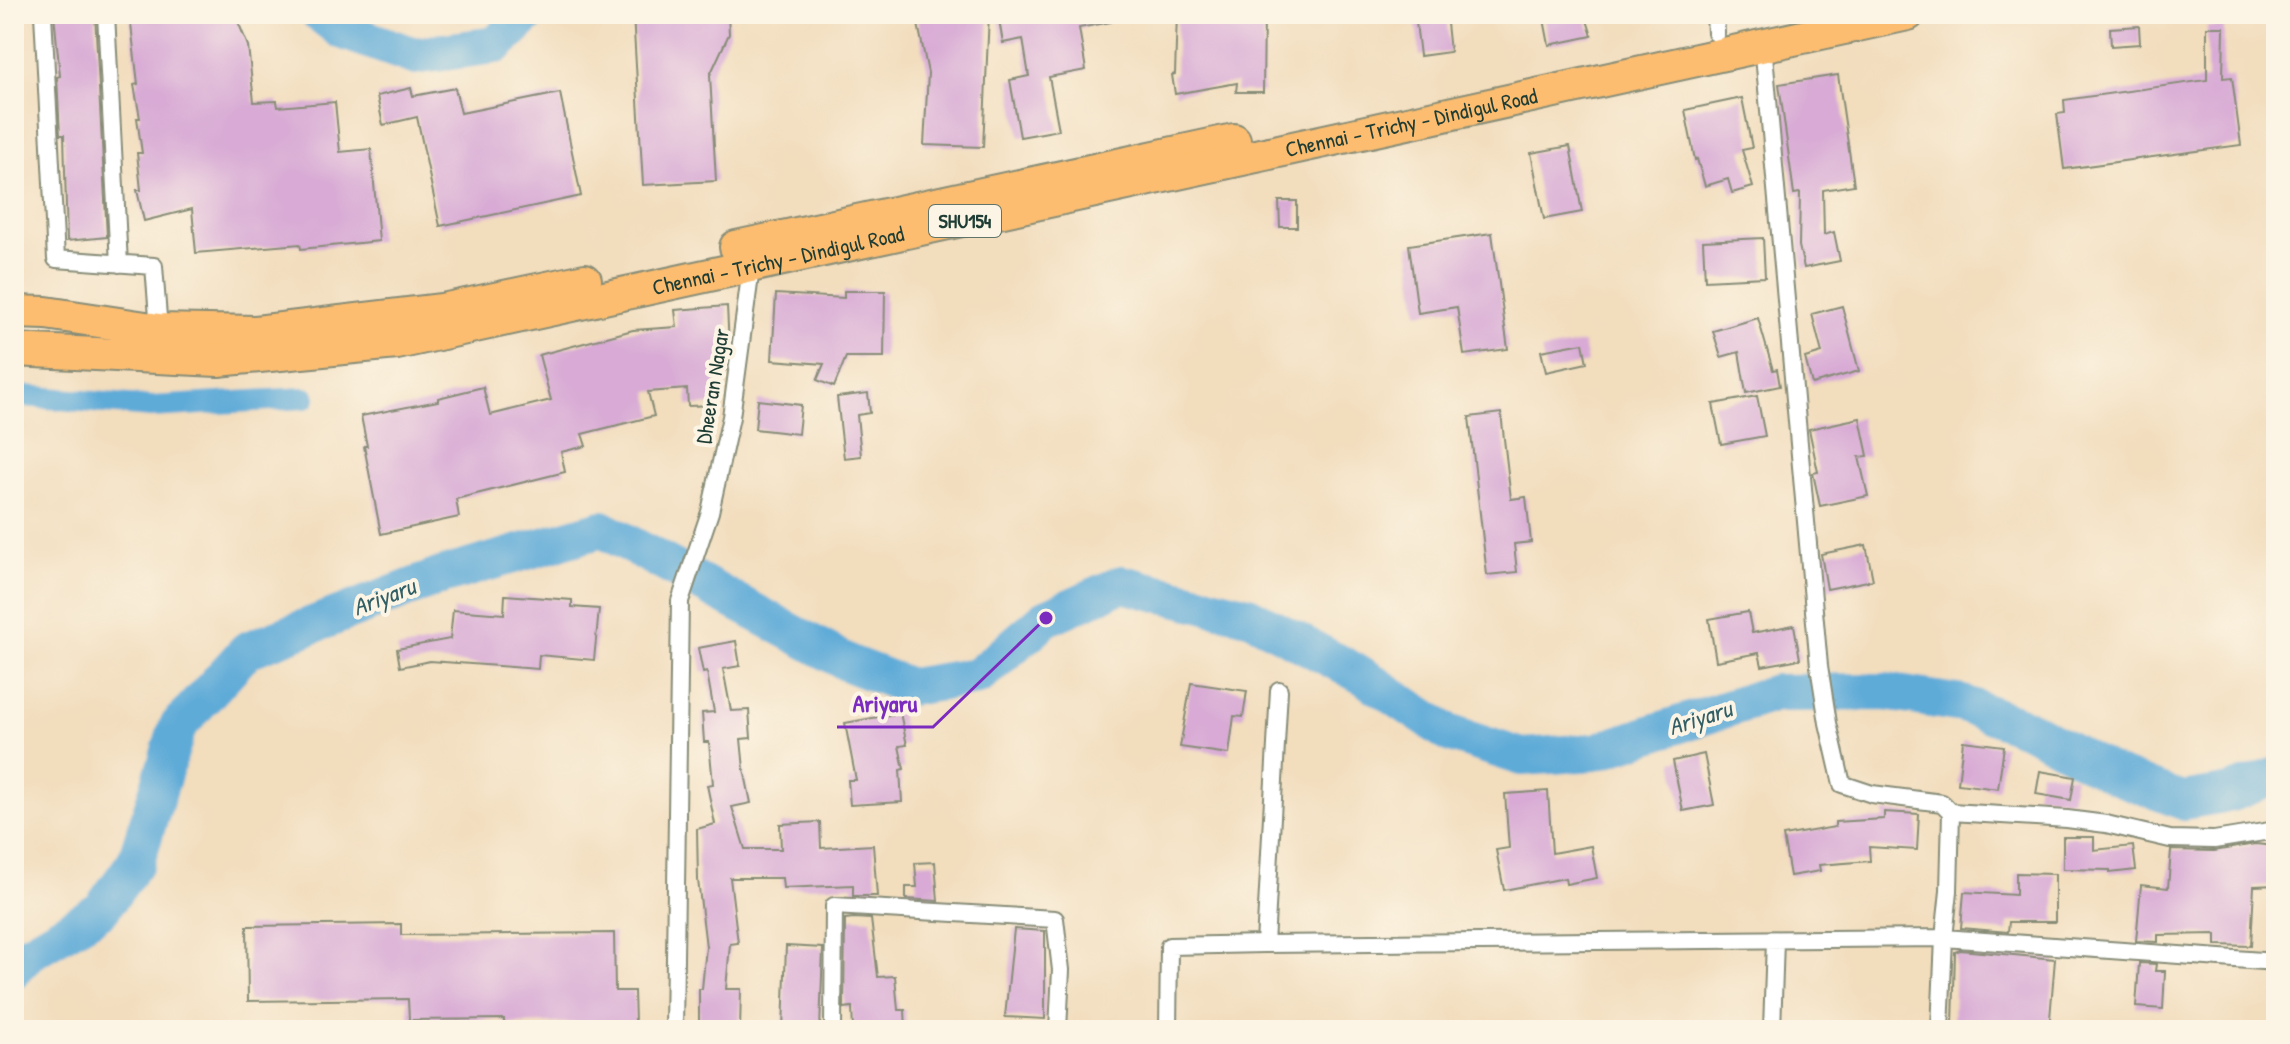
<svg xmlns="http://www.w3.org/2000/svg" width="2290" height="1044" viewBox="0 0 2290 1044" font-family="'Patrick Hand',sans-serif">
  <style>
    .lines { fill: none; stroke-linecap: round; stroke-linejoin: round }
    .canal { stroke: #5fabd8; stroke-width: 22 }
    .river { stroke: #5fabd8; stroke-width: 38 }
    .building { fill: #d8aad5 }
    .street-casing { stroke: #888d78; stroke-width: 20 }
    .highway-casing { stroke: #888d78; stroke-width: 36 }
    .street { stroke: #fff; stroke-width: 16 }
    .highway { stroke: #fcbd6f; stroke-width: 32 }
    .labels { text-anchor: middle; stroke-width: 8; stroke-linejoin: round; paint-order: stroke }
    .shield { fill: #fcf5e5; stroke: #617469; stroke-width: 2 }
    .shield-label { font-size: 20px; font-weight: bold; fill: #1f3d34 }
    .street-label { font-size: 22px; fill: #1f3d34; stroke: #fcf5e5 }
    .water-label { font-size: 24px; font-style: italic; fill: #325e65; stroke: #fcf5e5 }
    .leader { fill: none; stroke: #7b2cbf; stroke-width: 3 }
    .callout-dot { fill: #7b2cbf; stroke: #fcf5e5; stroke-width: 3 }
    .callout-label { font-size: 24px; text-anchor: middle; font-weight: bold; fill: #7b2cbf; stroke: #fcf5e5; stroke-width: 8; stroke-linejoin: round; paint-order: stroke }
  </style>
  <rect width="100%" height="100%" fill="#fcf5e5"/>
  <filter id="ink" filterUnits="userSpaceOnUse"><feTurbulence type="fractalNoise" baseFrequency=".0125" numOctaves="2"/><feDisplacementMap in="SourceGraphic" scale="16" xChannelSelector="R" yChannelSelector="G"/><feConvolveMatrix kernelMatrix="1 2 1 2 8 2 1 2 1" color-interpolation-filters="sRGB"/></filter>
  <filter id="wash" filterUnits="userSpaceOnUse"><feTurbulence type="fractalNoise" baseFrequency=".006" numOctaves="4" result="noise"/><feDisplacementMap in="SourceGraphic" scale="32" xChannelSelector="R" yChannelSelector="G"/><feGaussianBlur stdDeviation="1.8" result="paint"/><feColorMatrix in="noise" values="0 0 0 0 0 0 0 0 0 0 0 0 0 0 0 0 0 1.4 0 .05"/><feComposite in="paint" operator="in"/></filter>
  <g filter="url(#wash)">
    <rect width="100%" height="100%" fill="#f2ddbd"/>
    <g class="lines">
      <path class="canal" d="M 14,395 L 151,407 L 305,398"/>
      <path class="river" d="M 320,14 L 341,30 L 414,56 L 496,45 L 528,14
        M 14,970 L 28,953 L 101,910 L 136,861 L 178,726 L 247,650 L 441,576 L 602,529 L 850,664 L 910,687 L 978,676 L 1046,618 L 1122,584 L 1248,615 L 1365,677 L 1448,733 L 1522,757 L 1595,752 L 1775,693 L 1885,692 L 1963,704 L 2031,730 L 2114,775 L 2183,801 L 2231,793 L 2276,776"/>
    </g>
    <g id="blocks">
      <path class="building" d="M 54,14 L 95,14 L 107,237 L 67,241 L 64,135 L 60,135 L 57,77 L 60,76 Z
        M 148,14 L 235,14 L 248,46 L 254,102 L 277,101 L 278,107 L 335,102 L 340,152 L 371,149 L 379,241 L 301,249 L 300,244 L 196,253 L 192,209 L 144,221 L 137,190 L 141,190 L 137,153 L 142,153 L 137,118 L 140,118 L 134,85 L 138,84 L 130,16 Z
        M 633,14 L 728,14 L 729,34 L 710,75 L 716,181 L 643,185 Z
        M 916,14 L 989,14 L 983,147 L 924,145 L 928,73 Z
        M 998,14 L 1110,14 L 1111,22 L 1079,28 L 1086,70 L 1049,77 L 1059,130 L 1020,137 L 1010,80 L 1029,76 L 1023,39 L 1003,43 Z
        M 1177,14 L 1264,14 L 1263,92 L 1236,92 L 1237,83 L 1175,94 L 1172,75 L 1175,74 Z
        M 1415,14 L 1446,14 L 1450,52 L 1420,56 Z
        M 1543,14 L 1585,14 L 1592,36 L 1549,45 Z
        M 2139,26 L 2140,44 L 2111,46 L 2110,28 Z
        M 2207,27 L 2224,27 L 2223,78 L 2232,77 L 2241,145 L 2064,169 L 2057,114 L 2065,113 L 2064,100 L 2207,80 Z
        M 1838,75 L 1854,185 L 1823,190 L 1824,235 L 1834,232 L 1840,261 L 1804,268 L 1799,246 L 1800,193 L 1794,194 L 1779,84 Z
        M 411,88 L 413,96 L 455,88 L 461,113 L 560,93 L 581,196 L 440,226 L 417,117 L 383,125 L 377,96 Z
        M 1742,98 L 1752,148 L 1742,150 L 1753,187 L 1732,193 L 1728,179 L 1705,186 L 1697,159 L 1695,160 L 1685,110 Z
        M 1570,146 L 1582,212 L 1544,219 L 1531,153 Z
        M 1279,201 L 1297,201 L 1297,227 L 1280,227 Z
        M 1492,233 L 1508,349 L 1464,355 L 1457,307 L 1418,313 L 1409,245 Z
        M 1763,238 L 1765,277 L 1705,280 L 1703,241 Z
        M 844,291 L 885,291 L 884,357 L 846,357 L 834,387 L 817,380 L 824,364 L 772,360 L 776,294 L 844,298 Z
        M 727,306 L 729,347 L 726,370 L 715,371 L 717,405 L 688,406 L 687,389 L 648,392 L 654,416 L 582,434 L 586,446 L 561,452 L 565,472 L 456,499 L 459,517 L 381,534 L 364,446 L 367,446 L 361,416 L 438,401 L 438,398 L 483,387 L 490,415 L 551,400 L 539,355 L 633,330 L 677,327 L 675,310 Z
        M 1842,306 L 1859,371 L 1812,384 L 1805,358 L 1822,353 L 1812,314 Z
        M 1758,318 L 1773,370 L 1777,369 L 1780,386 L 1746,393 L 1739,352 L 1721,357 L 1713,331 Z
        M 1583,343 L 1587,363 L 1546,372 L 1541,351 Z
        M 868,393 L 870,413 L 857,415 L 861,456 L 844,458 L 837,397 Z
        M 1757,396 L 1765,436 L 1721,444 L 1713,404 Z
        M 758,400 L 801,405 L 798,434 L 755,429 Z
        M 1501,413 L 1511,499 L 1526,497 L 1531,542 L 1514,544 L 1517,572 L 1487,575 L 1469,417 Z
        M 1860,418 L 1868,456 L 1859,457 L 1868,496 L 1820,506 L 1813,473 L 1818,472 L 1809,429 Z
        M 1866,545 L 1873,580 L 1827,589 L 1821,554 Z
        M 505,595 L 572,600 L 572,607 L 599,609 L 594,660 L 539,655 L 538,669 L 430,661 L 400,667 L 397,649 L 450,639 L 453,610 L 504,614 Z
        M 1748,612 L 1752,633 L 1794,625 L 1800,659 L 1762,666 L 1759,653 L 1716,661 L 1709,619 Z
        M 736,641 L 740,666 L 723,669 L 731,711 L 749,710 L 751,738 L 741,739 L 744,769 L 751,803 L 732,807 L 745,849 L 781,849 L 780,824 L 820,822 L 821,848 L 873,845 L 877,896 L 853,896 L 853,885 L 783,888 L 782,878 L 730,878 L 738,943 L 730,944 L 726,989 L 741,989 L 740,1030 L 699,1030 L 699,989 L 702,989 L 706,947 L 698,880 L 697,829 L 715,824 L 707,785 L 713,784 L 709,742 L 704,742 L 702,713 L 714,712 L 707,672 L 703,673 L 698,648 Z
        M 1191,683 L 1247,691 L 1243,717 L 1234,716 L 1229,754 L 1180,747 Z
        M 900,713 L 907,745 L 899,746 L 904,769 L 900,770 L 902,802 L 850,805 L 848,780 L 856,780 L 845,723 Z
        M 1963,741 L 2004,746 L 1998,789 L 1958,784 Z
        M 1704,754 L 1714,805 L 1683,811 L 1673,761 Z
        M 2040,771 L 2075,777 L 2071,800 L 2036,794 Z
        M 1548,791 L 1552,853 L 1591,846 L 1597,878 L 1566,884 L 1565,878 L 1504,890 L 1496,850 L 1509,848 L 1505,794 Z
        M 1884,812 L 1919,814 L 1917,850 L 1869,847 L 1870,861 L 1819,865 L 1820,871 L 1790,876 L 1783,836 L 1835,827 L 1835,822 L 1884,819 Z
        M 2063,837 L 2094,837 L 2094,850 L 2133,846 L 2136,870 L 2110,873 L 2110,870 L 2063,869 Z
        M 2255,844 L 2276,846 L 2276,885 L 2254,886 L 2251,946 L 2216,945 L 2216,934 L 2158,935 L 2158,942 L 2136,941 L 2141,885 L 2168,888 L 2171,850 L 2214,851 Z
        M 935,862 L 938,901 L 906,899 L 906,887 L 917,887 L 915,863 Z
        M 2016,873 L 2055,874 L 2055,922 L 2009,922 L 2008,932 L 1961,928 L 1964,892 L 2016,895 Z
        M 854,918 L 871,919 L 878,977 L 895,976 L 898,1010 L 905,1010 L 906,1030 L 853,1030 L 852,1007 L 844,1008 L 845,919 Z
        M 401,924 L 401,935 L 614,933 L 615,991 L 634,991 L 635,1022 L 504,1024 L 504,1019 L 409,1020 L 408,999 L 248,1001 L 247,926 Z
        M 1014,929 L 1045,931 L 1045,1019 L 1005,1017 Z
        M 786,946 L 823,948 L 820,1030 L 783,1030 Z
        M 1960,950 L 2055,959 L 2049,1030 L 1953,1025 L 1955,952 Z
        M 2139,963 L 2156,964 L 2155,971 L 2165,971 L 2163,1009 L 2136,1007 Z"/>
    </g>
  </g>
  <g filter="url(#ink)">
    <use href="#blocks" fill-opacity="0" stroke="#888d78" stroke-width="2"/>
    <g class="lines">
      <g class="street-casing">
        <path id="street" d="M 43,14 L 56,259 L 154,266 L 159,330
          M 106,14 L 119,264
          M 1715,14 L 1716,33
          M 1763,44 L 1819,666 L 1828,723 L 1842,784 L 1872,794 L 1942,803 L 1951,812 L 1949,891 L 1944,938 L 2276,962
          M 1951,812 L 2067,819 L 2106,824 L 2170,839 L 2214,840 L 2276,830
          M 1265,944 L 1944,938 L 1940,1030
          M 674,1030 L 680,601 L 710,512 L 731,417 L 752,261
          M 833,1030 L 834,906 L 1055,919 L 1061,970 L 1058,1030
          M 1168,1030 L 1169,946 L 1265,944 L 1279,690
          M 1772,1030 L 1775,940"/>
      </g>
      <g class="highway-casing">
        <g id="highway">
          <path d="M 736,247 L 1234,140"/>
          <path d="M 14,312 L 46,313 L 159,330 L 256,332 L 442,310 L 585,280"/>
          <path id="s1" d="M 14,350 L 218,360 L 397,343 L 1908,14"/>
        </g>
      </g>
      <use href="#street" class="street"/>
      <use href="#highway" class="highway"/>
    </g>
  </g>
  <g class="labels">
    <rect class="shield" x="929" y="205" width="72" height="32" rx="6"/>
    <g class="shield-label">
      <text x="965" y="228">SHU154</text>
    </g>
    <g class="street-label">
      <text dy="8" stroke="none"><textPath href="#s1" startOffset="1422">Chennai - Trichy - Dindigul Road</textPath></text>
      <text dy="8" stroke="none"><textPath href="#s1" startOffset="774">Chennai - Trichy - Dindigul Road</textPath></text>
      <text transform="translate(712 386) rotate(-81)" y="8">Dheeran Nagar</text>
    </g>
    <g class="water-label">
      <text transform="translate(384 597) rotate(-21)" y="8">Ariyaru</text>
      <text transform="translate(1700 718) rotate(-18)" y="8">Ariyaru</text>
    </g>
  </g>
  <path class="leader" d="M1046 618L933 727H837"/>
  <circle class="callout-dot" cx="1046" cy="618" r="8"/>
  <g class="callout-label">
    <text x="885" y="712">Ariyaru</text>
  </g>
  <rect width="2290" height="1044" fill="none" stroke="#fcf5e5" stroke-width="48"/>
</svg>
